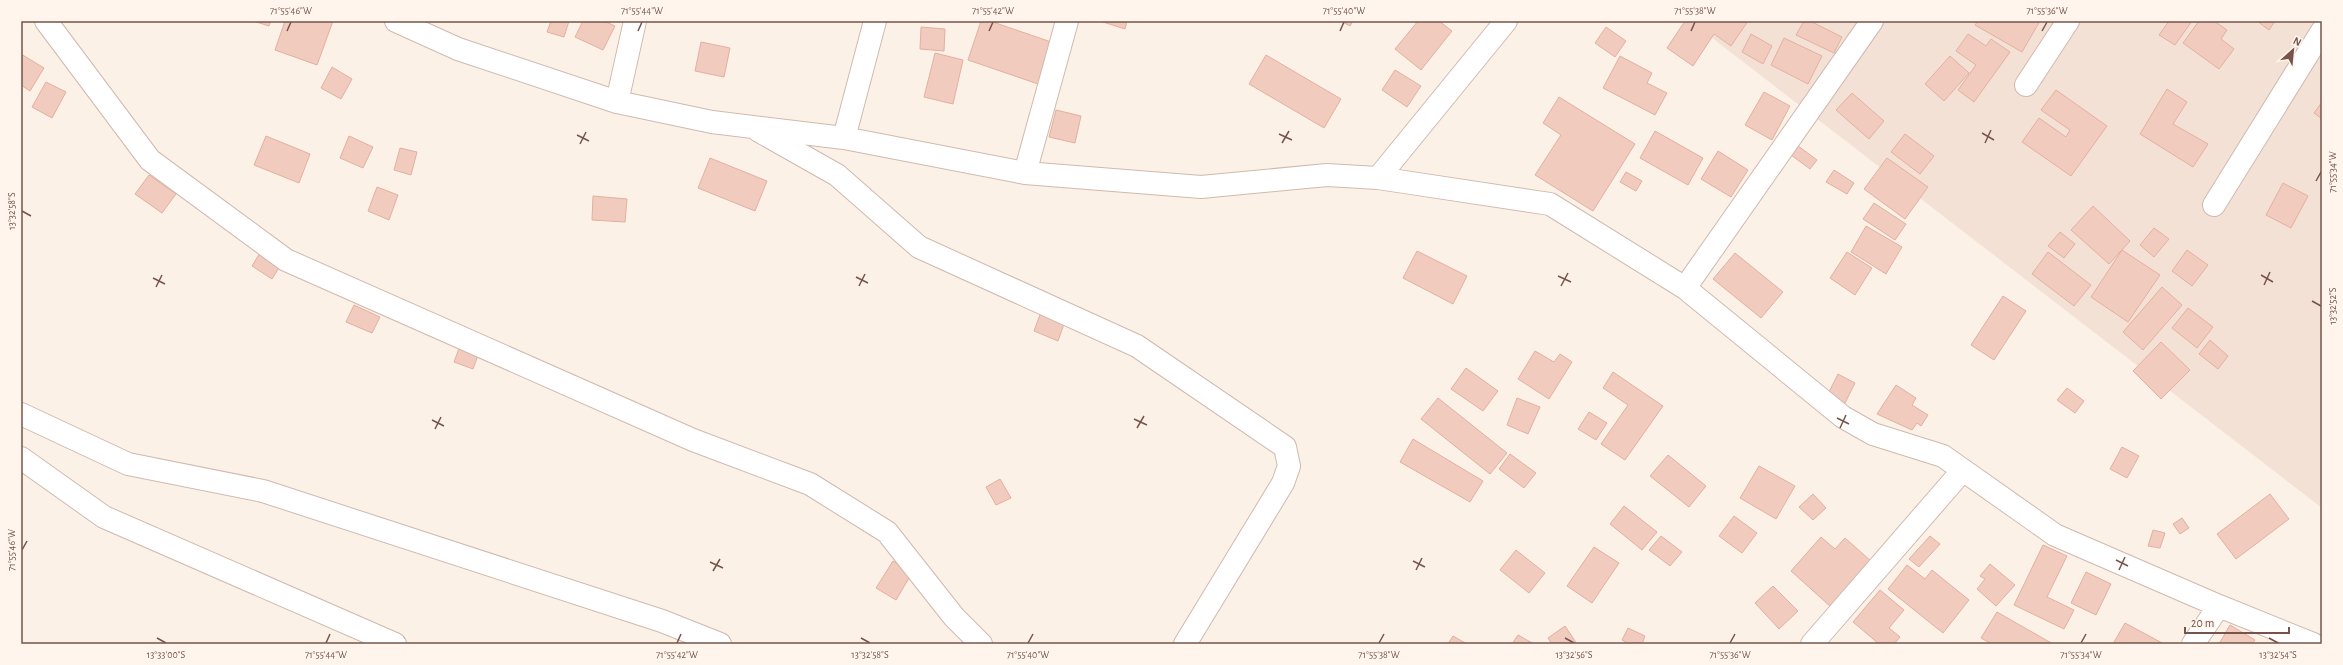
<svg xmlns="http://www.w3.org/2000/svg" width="2343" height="665" viewBox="0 0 2343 665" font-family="'Alegreya Sans',sans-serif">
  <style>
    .residential { fill: #f4e1d5 }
    .building { fill: #f1cbbe; stroke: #e4af9f }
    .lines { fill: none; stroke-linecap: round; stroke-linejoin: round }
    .street-casing { stroke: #d0b9af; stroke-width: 24 }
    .street { stroke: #fff; stroke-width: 22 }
    .ticks { fill: none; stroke: #76544b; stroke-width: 1.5 }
    .neatline { fill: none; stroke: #76544b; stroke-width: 1.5 }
    .ticks-label { font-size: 10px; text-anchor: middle; fill: #76544b }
  </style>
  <rect width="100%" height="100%" fill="#fcf1e7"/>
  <path class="residential" d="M 1690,21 L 2322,21 L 2322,508 Z"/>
  <path class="building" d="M 253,21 L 271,21 L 269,26 Z
    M 285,21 L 333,21 L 317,65 L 275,50 Z
    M 551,21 L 569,21 L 564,37 L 547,32 Z
    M 583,21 L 604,21 L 615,26 L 603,50 L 575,37 Z
    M 981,21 L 990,21 L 1054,43 L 1041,85 L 968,60 Z
    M 1100,21 L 1127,21 L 1125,29 Z
    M 1341,21 L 1353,21 L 1350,26 Z
    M 1418,21 L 1439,21 L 1452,31 L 1421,70 L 1395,49 Z
    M 1685,21 L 1748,21 L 1731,46 L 1714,34 L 1693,66 L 1667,48 Z
    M 1804,21 L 1810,21 L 1842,37 L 1834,53 L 1796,35 Z
    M 1978,21 L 2040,21 L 2022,52 L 1975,25 Z
    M 2169,21 L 2192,21 L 2175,45 L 2159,35 Z
    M 2199,21 L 2214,21 L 2227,30 L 2221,39 L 2234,49 L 2219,69 L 2183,43 Z
    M 2257,21 L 2275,21 L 2269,30 Z
    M 921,27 L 945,29 L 944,51 L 920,49 Z
    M 1606,27 L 1626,41 L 1615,57 L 1595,43 Z
    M 1751,34 L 1772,46 L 1763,64 L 1742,52 Z
    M 1968,34 L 1986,46 L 1991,39 L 2010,52 L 1974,102 L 1958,90 L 1976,65 L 1956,51 Z
    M 1784,38 L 1822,56 L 1808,84 L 1771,65 Z
    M 701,42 L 730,48 L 724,77 L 695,71 Z
    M 935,53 L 963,60 L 953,104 L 924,97 Z
    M 21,54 L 44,68 L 30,91 L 21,85 Z
    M 1266,55 L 1341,99 L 1324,128 L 1249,84 Z
    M 1620,56 L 1652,73 L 1647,83 L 1667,93 L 1655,115 L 1603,88 Z
    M 1950,56 L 1969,73 L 1944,101 L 1925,84 Z
    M 332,67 L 352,79 L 341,99 L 321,88 Z
    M 1395,70 L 1421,86 L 1407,107 L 1382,90 Z
    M 46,82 L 66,92 L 52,118 L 32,107 Z
    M 2167,89 L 2187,102 L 2173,124 L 2208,144 L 2193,167 L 2140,134 Z
    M 2056,90 L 2107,126 L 2071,176 L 2022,142 L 2039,118 L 2066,137 L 2070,130 L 2041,110 Z
    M 1764,92 L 1790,106 L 1772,140 L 1745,125 Z
    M 1852,93 L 1884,121 L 1869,139 L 1836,110 Z
    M 1559,97 L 1635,144 L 1593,211 L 1535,175 L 1561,135 L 1543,123 Z
    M 2322,102 L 2322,119 L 2314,113 Z
    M 1056,110 L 1081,116 L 1075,143 L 1049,137 Z
    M 1655,131 L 1703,158 L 1688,185 L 1640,158 Z
    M 1905,134 L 1934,156 L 1920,174 L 1891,152 Z
    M 266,136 L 310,154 L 299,183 L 254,165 Z
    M 349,136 L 373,147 L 363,168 L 340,158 Z
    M 1794,143 L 1817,160 L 1810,169 L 1787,152 Z
    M 400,148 L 417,152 L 411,175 L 394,170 Z
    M 1718,151 L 1748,170 L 1731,197 L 1701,179 Z
    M 710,158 L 767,181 L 755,211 L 698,188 Z
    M 1887,158 L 1928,187 L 1905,219 L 1864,189 Z
    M 1834,170 L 1854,183 L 1847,194 L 1826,182 Z
    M 1626,172 L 1642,181 L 1636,191 L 1620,182 Z
    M 149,175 L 176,194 L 162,213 L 135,194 Z
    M 2283,183 L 2308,196 L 2291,228 L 2266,215 Z
    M 377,187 L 398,195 L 389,220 L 368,211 Z
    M 593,196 L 627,199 L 625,222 L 592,220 Z
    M 1874,203 L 1906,224 L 1895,240 L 1863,219 Z
    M 2093,206 L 2130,241 L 2109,264 L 2071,230 Z
    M 1866,226 L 1902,247 L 1886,274 L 1851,252 Z
    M 2154,228 L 2169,239 L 2154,257 L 2140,245 Z
    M 2060,232 L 2075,244 L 2064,258 L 2048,246 Z
    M 263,248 L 283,261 L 272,279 L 252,266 Z
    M 2122,250 L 2160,275 L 2128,322 L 2091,297 Z
    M 2187,250 L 2208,265 L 2192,286 L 2172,271 Z
    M 1417,251 L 1467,276 L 1453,304 L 1403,278 Z
    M 1847,252 L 1872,268 L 1855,295 L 1830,278 Z
    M 2048,252 L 2091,285 L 2074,306 L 2032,274 Z
    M 1735,253 L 1783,292 L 1761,318 L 1713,279 Z
    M 2162,287 L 2182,305 L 2143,350 L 2123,332 Z
    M 2003,296 L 2026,311 L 1994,360 L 1971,345 Z
    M 354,305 L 380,317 L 372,333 L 346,322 Z
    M 2188,308 L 2213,327 L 2197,348 L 2172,328 Z
    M 1041,312 L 1065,321 L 1058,341 L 1034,331 Z
    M 2210,340 L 2228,356 L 2218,369 L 2199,354 Z
    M 2161,342 L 2190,370 L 2161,399 L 2133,371 Z
    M 461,343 L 480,350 L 473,369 L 454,362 Z
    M 1535,351 L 1554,362 L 1560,354 L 1572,362 L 1549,399 L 1518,379 Z
    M 1466,368 L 1498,391 L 1483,411 L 1451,389 Z
    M 1613,372 L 1663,406 L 1625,460 L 1601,444 L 1628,405 L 1603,388 Z
    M 1838,374 L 1855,383 L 1843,407 L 1826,398 Z
    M 1896,385 L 1916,398 L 1912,405 L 1928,415 L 1921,426 L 1917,423 L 1912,430 L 1877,414 Z
    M 2067,388 L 2084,401 L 2075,413 L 2057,400 Z
    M 1438,398 L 1507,453 L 1490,474 L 1421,419 Z
    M 1517,398 L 1540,407 L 1528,434 L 1507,425 Z
    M 1589,412 L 1607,423 L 1596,440 L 1578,429 Z
    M 1413,439 L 1483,481 L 1470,502 L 1400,462 Z
    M 2122,447 L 2139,456 L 2127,478 L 2110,469 Z
    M 1510,454 L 1536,473 L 1524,488 L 1499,469 Z
    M 1668,455 L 1706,486 L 1689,507 L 1650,476 Z
    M 1759,466 L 1795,486 L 1776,519 L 1740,498 Z
    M 1000,479 L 1011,498 L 996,505 L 986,487 Z
    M 1813,494 L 1826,508 L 1813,520 L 1799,507 Z
    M 2270,494 L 2289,519 L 2236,559 L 2217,534 Z
    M 1624,506 L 1657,532 L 1642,550 L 1610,524 Z
    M 1734,516 L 1757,533 L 1742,553 L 1719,536 Z
    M 2182,518 L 2189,528 L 2180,534 L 2173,524 Z
    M 2153,530 L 2165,533 L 2160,548 L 2148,546 Z
    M 1661,536 L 1682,552 L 1670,566 L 1649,550 Z
    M 1930,536 L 1940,544 L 1919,567 L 1909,559 Z
    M 1821,537 L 1835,549 L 1845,538 L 1872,562 L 1831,607 L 1791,571 Z
    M 2043,545 L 2067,556 L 2047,597 L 2074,610 L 2064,629 L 2014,605 Z
    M 1594,547 L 1619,563 L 1592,603 L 1567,586 Z
    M 1516,550 L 1545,573 L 1529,593 L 1500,570 Z
    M 893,561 L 912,573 L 896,600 L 876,588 Z
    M 1990,564 L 2015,585 L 1996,606 L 1977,589 L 1985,579 L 1980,576 Z
    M 1907,565 L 1925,579 L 1932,570 L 1969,600 L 1943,633 L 1888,589 Z
    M 2086,572 L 2111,584 L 2096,615 L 2071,603 Z
    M 1773,586 L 1798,611 L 1779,629 L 1755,603 Z
    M 1880,590 L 1904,610 L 1889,628 L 1900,637 L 1894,644 L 1879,644 L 1853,622 Z
    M 1997,612 L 2053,644 L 1992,644 L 1981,638 Z
    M 2125,623 L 2164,644 L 2113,644 Z
    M 2230,625 L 2255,640 L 2252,644 L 2219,644 Z
    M 1565,626 L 1577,644 L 1552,644 L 1548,638 Z
    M 1628,628 L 1645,636 L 1642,644 L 1629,644 L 1622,640 Z
    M 1518,635 L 1534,644 L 1512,644 Z
    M 1453,636 L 1467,644 L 1448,644 Z"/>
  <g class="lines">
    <g class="street-casing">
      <path id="street" d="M 46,21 L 150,160 L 286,260 L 693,440 L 810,484 L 887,532 L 954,617 L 981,644
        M 396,21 L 458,49 L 617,102 L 712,122 L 844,138 L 1025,173 L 1201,187 L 1327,175 L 1378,178 L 1550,204 L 1685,288 L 1843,417 L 1873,434 L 1943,456 L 2055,535 L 2219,606 L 2313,644
        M 2026,85 L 2068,21
        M 617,102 L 635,21
        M 759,131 L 837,175 L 919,247 L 1137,346 L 1285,447 L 1289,466 L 1283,483 L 1185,644
        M 844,138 L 875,21
        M 1025,173 L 1067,21
        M 1378,178 L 1506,21
        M 2214,205 L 2322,31
        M 1685,288 L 1872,21
        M 21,414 L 128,464 L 263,491 L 662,621 L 720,644
        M 21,458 L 104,517 L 395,644
        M 1812,644 L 1963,470
        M 2193,644 L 2219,606"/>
    </g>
    <use href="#street" class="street"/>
  </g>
  <path class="ticks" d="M 287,31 L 291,22M 638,31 L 642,22M 989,31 L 993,22M 1340,31 L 1344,22M 1691,31 L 1695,22M 2042,31 L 2047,22M 1982,133 L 1994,140M 1279,134 L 1292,140M 577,135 L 589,141M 1282,143 L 1289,131M 1985,143 L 1991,130M 580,144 L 586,132M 2316,181 L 2321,172M 22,211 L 31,216M 2261,275 L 2273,282M 1558,276 L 1571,282M 856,277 L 868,283M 153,278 L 165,284M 2264,285 L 2270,272M 859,286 L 865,274M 1561,286 L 1568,273M 156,287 L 162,275M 2312,301 L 2321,306M 1837,418 L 1849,424M 1134,419 L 1147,425M 432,420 L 444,426M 1137,428 L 1144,416M 1840,428 L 1846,415M 435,429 L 441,417M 22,550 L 27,541M 2116,560 L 2128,566M 1413,561 L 1425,567M 710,562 L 723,568M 1416,570 L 1422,558M 2119,570 L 2125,557M 713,571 L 720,559M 157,638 L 166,643M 861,638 L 870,643M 1565,638 L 1574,643M 2269,638 L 2278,643M 326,643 L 330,634M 677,643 L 681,634M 1028,643 L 1033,634M 1379,643 L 1384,634M 1730,643 L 1735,634M 2081,643 L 2086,634"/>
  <rect width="2343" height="665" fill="none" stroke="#fff5ed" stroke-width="44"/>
  <g transform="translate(2293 50) rotate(27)" stroke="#fff5ed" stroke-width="3" paint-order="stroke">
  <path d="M0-3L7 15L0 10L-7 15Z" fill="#76544b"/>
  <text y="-6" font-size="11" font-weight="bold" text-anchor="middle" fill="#76544b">N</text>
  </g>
  <path d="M2185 627v6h104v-6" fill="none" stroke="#76544b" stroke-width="2"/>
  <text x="2191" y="627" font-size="12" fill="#76544b" stroke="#fff5ed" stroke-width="3" paint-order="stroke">20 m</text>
  <rect x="22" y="22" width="2299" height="621" class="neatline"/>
  <g class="ticks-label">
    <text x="291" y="14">71°55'46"W</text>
    <text x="642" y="14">71°55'44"W</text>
    <text x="993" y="14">71°55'42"W</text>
    <text x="1344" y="14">71°55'40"W</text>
    <text x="1695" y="14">71°55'38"W</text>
    <text x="2047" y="14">71°55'36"W</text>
    <text transform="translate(2332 172) rotate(-90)" y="4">71°55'34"W</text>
    <text transform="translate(11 211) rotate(-90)" y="4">13°32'58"S</text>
    <text transform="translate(2332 306) rotate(-90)" y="4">13°32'52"S</text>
    <text transform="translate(11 550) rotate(-90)" y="4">71°55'46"W</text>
    <text x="166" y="658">13°33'00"S</text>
    <text x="326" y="658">71°55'44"W</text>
    <text x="677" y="658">71°55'42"W</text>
    <text x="870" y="658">13°32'58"S</text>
    <text x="1028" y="658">71°55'40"W</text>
    <text x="1379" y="658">71°55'38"W</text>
    <text x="1574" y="658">13°32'56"S</text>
    <text x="1730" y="658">71°55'36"W</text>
    <text x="2081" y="658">71°55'34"W</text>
    <text x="2278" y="658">13°32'54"S</text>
  </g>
</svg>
